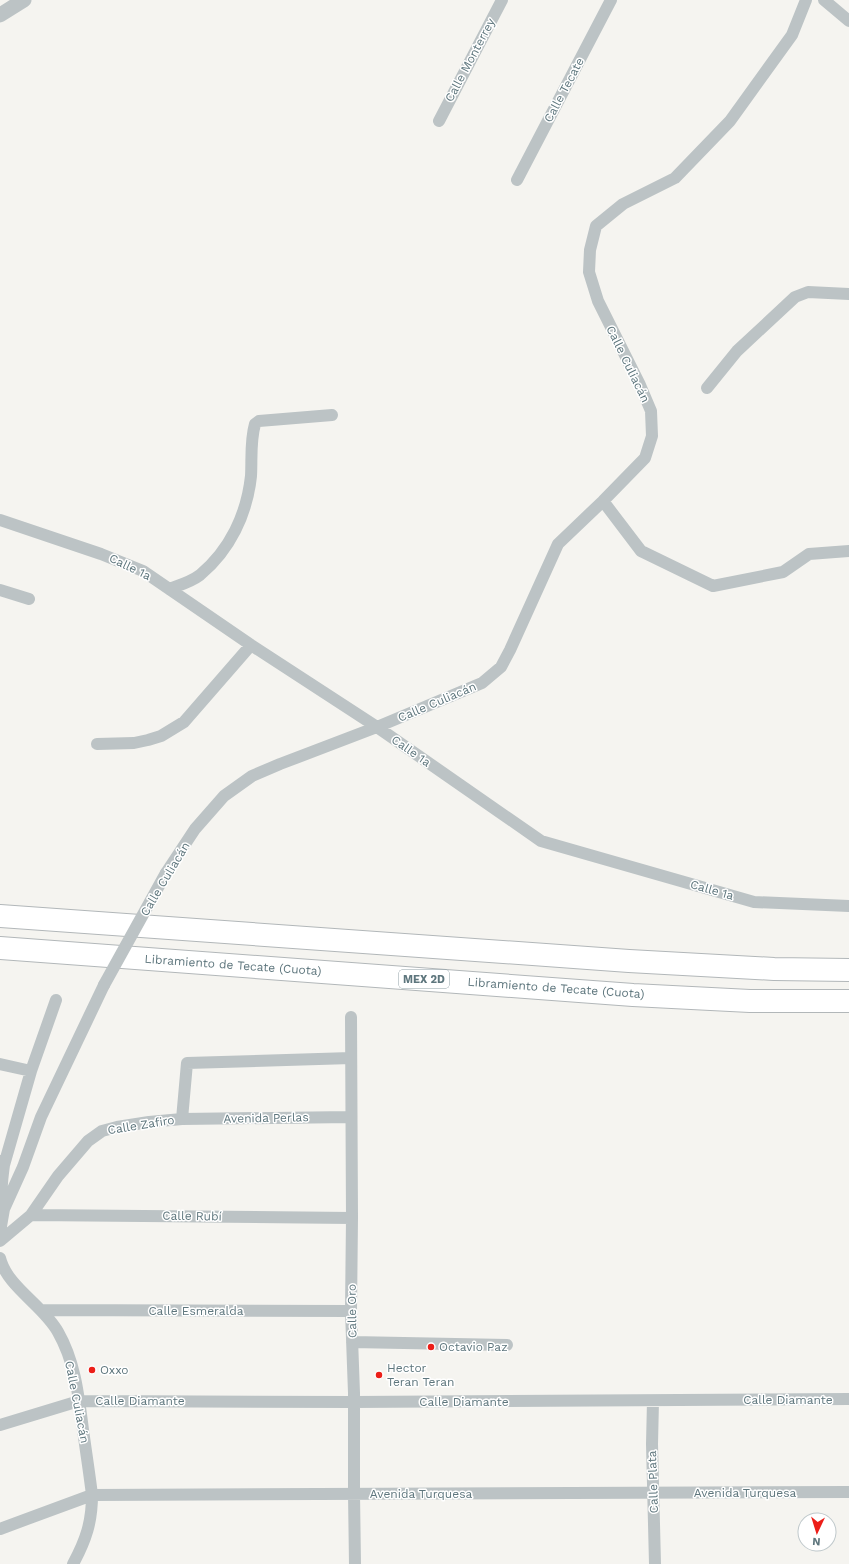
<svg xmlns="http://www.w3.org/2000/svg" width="849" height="1564" viewBox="0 0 849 1564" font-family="'Work Sans',sans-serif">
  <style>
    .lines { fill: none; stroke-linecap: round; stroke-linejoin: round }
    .motorway-casing { stroke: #b2b7b9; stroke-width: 24 }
    .minor { stroke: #bcc3c5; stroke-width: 12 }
    .tertiary { stroke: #bcc3c5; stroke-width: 15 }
    .motorway { stroke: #fff; stroke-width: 22 }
    .minor-bridge { stroke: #bcc3c5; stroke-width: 12 }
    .poi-dot { fill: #ec1e18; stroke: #fff; stroke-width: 1.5 }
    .labels { text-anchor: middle; stroke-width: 3; stroke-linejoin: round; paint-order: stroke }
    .shield { fill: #fff; stroke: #8e9fa4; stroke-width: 1 }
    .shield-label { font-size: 11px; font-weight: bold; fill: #5e767d }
    .street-label { font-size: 12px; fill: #5e767d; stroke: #fff }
    .poi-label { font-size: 12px; fill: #5e767d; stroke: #fff; text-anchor: start }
  </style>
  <rect width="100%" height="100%" fill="#f5f4f0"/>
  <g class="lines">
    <g class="motorway-casing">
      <path id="motorway" d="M 0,916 L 629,961 L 774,969 L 849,970
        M 0,948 L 633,995 L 750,1001 L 849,1001"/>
    </g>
    <path class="minor" d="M 824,0 L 849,21
      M 439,121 L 502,0
      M 517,180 L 611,0
      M 707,388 L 737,351 L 795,297 L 808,292 L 849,294
      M 603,501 L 641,551 L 713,586 L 783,572 L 809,554 L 849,551
      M 0,520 L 101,554 L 143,571 L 251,645 L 377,727 L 541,841 L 754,902 L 849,906
      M 169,589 C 180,585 191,582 200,575 C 230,550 247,514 251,476 C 252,459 250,441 255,424 L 259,421 L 332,415
      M 0,590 L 29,599
      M 97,744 L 134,743 L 148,740 L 161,736 L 184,722 L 251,645
      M 166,873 L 195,829 L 224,796 L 252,776 L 280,764 L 377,727 L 482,683 L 501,667 L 510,650 L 558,544 L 603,501 L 645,458 L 652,436 L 651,411 L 640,385 L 598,301 L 589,272 L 590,250 L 596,226 L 623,204 L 675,178 L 730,121 L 792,35 L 806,0
      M 351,1017 L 352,1218 L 351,1311 L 354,1393 L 354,1494 L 355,1564
      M 0,1064 L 31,1071
      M 182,1119 L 187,1063 L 351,1058
      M 0,1161 L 4,1165 C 2,1180 0,1195 4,1209
      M 4,1165 L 31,1071 L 56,1000
      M 31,1215 L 352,1218
      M 0,1232 L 4,1209 L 23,1167 L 41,1117 L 104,985
      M 0,1241 L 31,1215 L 58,1176 L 88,1141 L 102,1131 L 117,1127 L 149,1122 L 182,1119 L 351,1117
      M 0,1258 C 7,1287 43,1305 58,1332 C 74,1360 78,1391 82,1422 C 85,1446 89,1470 92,1495 C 92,1522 86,1540 73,1564
      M 41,1310 L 351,1311
      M 352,1342 L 507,1345
      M 653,1401 L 652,1444 L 655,1564
      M 0,1425 L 79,1401 L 354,1402 L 849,1399
      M 0,1529 L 92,1495 L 849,1492"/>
    <path class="tertiary" d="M 0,15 L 24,0"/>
    <use href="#motorway" class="motorway"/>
    <path class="minor-bridge" d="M 104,985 L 166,873"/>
  </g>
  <g class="poi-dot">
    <circle cx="431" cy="1347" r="4"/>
    <circle cx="92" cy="1370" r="4"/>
    <circle cx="379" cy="1375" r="4"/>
  </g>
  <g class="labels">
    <rect class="shield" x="399" y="970" width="50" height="18" rx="3"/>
    <g class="shield-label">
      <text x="424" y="983">MEX 2D</text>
    </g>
    <g class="street-label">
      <text transform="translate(470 60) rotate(-62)" y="4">Calle Monterrey</text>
      <text transform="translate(564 90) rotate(-62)" y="4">Calle Tecate</text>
      <text transform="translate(628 364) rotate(64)" y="4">Calle Culiacán</text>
      <text transform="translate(130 567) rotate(26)" y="4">Calle 1a</text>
      <text transform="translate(437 702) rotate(-23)" y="4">Calle Culiacán</text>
      <text transform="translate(411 751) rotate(35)" y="4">Calle 1a</text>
      <text transform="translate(165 879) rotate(-59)" y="4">Calle Culiacán</text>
      <text transform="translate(712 890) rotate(16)" y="4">Calle 1a</text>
      <text transform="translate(233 965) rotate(4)" y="4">Libramiento de Tecate (Cuota)</text>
      <text transform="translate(556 988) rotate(4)" y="4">Libramiento de Tecate (Cuota)</text>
      <text transform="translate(266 1118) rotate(-1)" y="4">Avenida Perlas</text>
      <text transform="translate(141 1125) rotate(-9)" y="4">Calle Zafiro</text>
      <text transform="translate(192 1216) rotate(1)" y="4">Calle Rubí</text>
      <text x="196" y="1315">Calle Esmeralda</text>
      <text transform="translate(352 1311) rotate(-91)" y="4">Calle Oro</text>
      <text x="788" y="1404">Calle Diamante</text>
      <text x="140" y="1405">Calle Diamante</text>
      <text transform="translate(77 1402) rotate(79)" y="4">Calle Culiacán</text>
      <text x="464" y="1406">Calle Diamante</text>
      <text transform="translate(653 1482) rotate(-92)" y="4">Calle Plata</text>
      <text x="745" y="1497">Avenida Turquesa</text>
      <text x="421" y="1498">Avenida Turquesa</text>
    </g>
    <g class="poi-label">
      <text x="439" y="1351">Octavio Paz</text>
      <text x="387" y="1372">Hector<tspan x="387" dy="14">Teran Teran</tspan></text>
      <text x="100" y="1374">Oxxo</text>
    </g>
  </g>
  <g transform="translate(817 1532) rotate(184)"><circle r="19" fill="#ffffff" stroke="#bfc8cb"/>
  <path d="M0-3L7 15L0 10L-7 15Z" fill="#ec1e18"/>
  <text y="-6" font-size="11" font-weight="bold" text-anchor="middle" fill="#5e767d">N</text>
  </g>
</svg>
